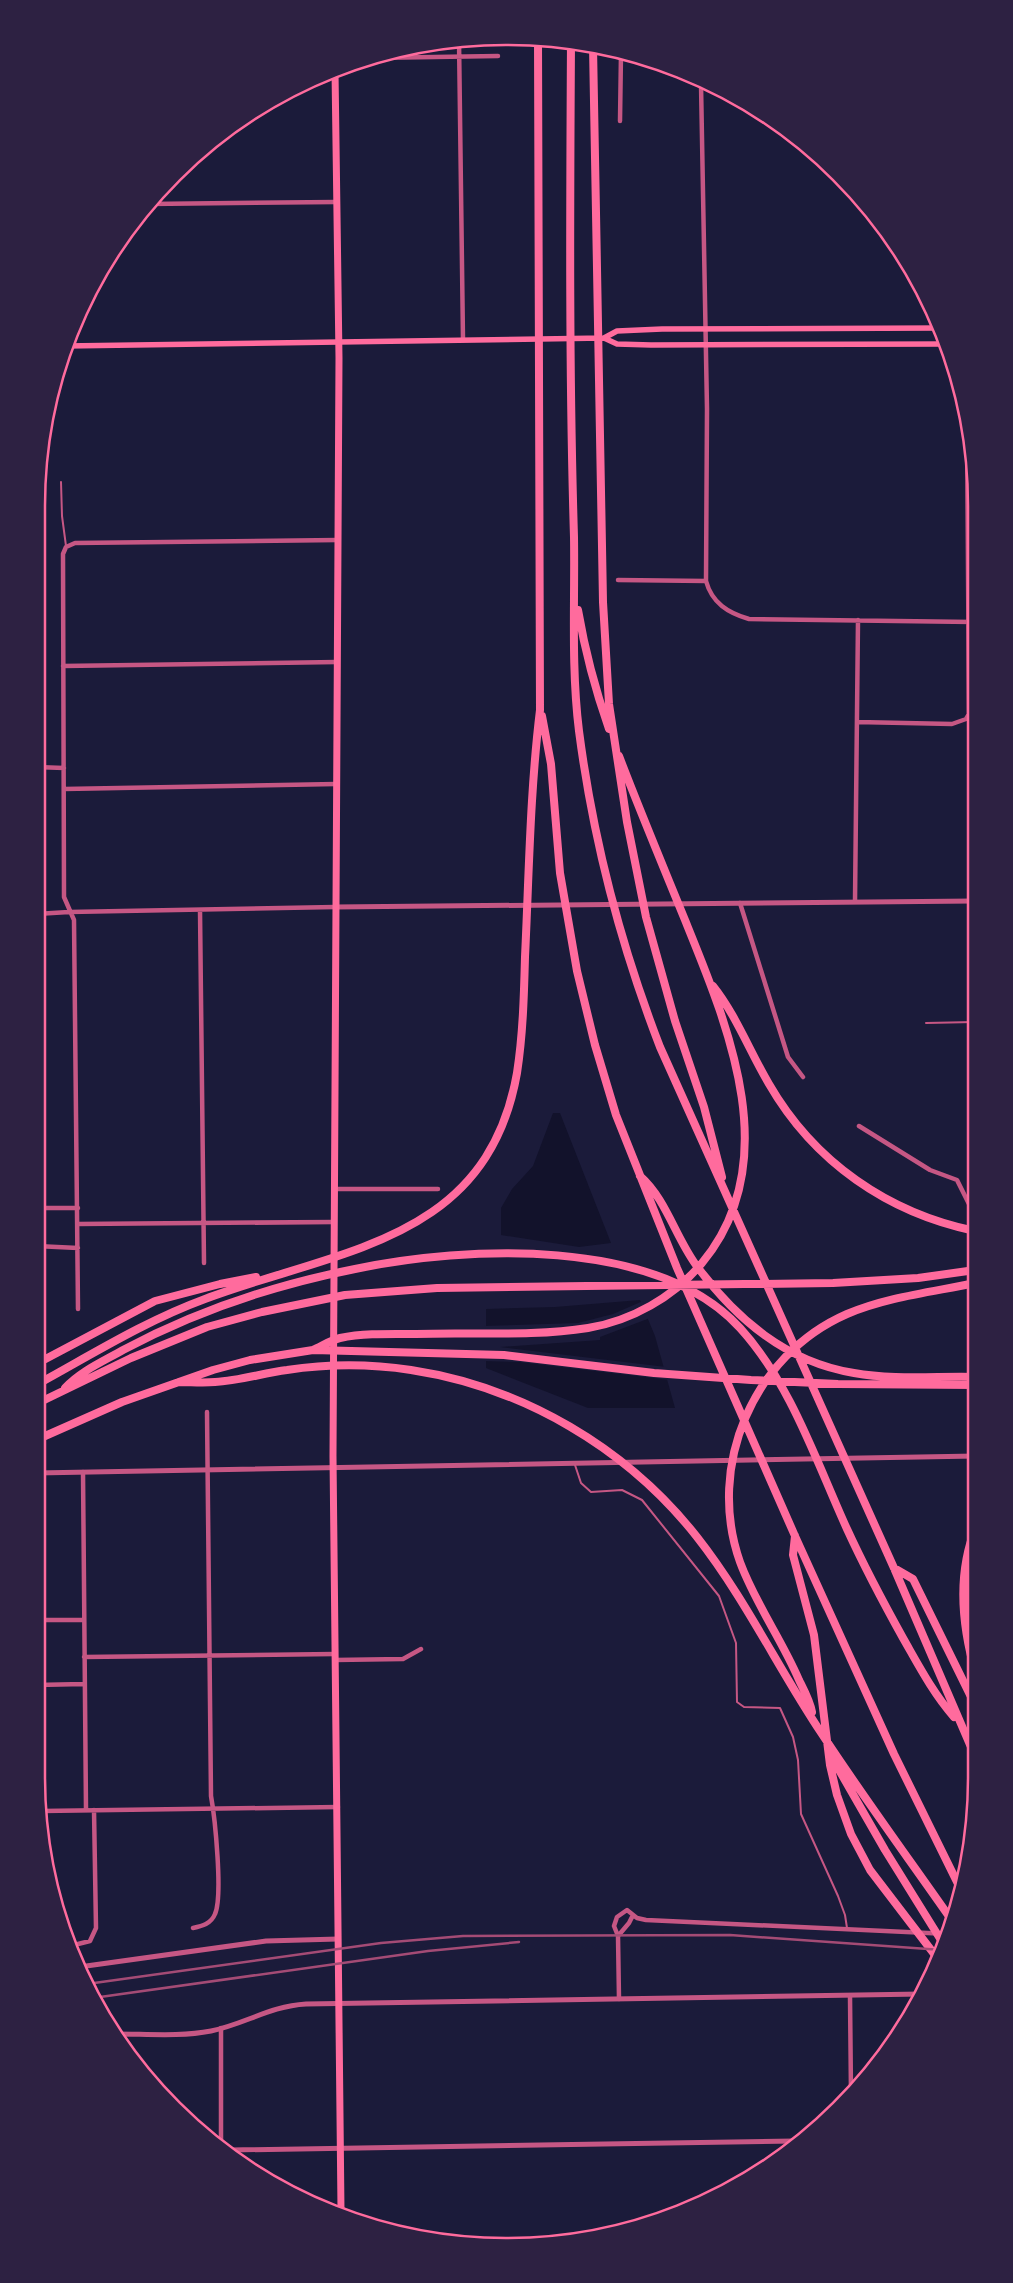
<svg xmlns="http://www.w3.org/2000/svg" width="1013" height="2283" viewBox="0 0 1013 2283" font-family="'Fira Sans',sans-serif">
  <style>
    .water { fill: #12122b }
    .pier { fill: #1b1b3a }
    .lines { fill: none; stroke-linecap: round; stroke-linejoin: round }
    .service { stroke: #c65784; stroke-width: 2 }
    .minor { stroke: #c65784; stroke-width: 4.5 }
    .tertiary { stroke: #c65784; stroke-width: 5 }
    .secondary { stroke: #ff6b9d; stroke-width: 5.5 }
    .primary { stroke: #ff6b9d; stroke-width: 7 }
    .motorway { stroke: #ff6b9d; stroke-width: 8 }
    .rail { stroke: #a44b75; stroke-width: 2.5 }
    .rim { fill: none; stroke: #ff6b9d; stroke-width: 2.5 }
  </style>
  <rect width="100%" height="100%" fill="#1b1b3a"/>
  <path class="water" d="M 553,1113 L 560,1113 L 611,1243 L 579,1247 L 501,1235 L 501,1208 L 512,1189 L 533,1166 Z
    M 640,1300 L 655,1336 L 675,1408 L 588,1408 L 486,1368 L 486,1309 L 555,1307 Z"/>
  <path class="pier" d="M 643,1301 L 650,1318 L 600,1337 L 600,1340 L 500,1347 L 666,1367 L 670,1380 L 519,1362 L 483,1361 L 483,1326 L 578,1323 L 613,1314 Z"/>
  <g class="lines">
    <path class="service" d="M 61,482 L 62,516 L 66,546
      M 926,1023 L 974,1022
      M 575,1465 L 581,1483 L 591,1492 L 622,1490 L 642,1500 L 719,1596 L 736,1643 L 737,1702 L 744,1707 L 780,1708 L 793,1737 L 798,1760 L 801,1814 L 838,1896 L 845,1915 L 847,1928"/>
    <path class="minor" d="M 459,40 L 463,340
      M 621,55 L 631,55
      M 371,58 L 498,56
      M 701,84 L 707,409 L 706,581 C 712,603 728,613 749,619 L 973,622
      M 620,121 L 621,53
      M 148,204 L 336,202
      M 618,580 L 706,581
      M 63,666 L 337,662
      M 857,722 L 952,724 L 966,719 L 969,714 L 967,424
      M 36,767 L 64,768
      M 64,789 L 336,784
      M 855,901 L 858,620
      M 740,903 L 788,1057 L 803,1077
      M 200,910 L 204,1263
      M 36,914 L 69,912 L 335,907
      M 859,1126 L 930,1170 L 957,1180 L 969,1204 L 975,1205
      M 334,1189 L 438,1189
      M 36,1208 L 78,1208
      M 78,1224 L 334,1222
      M 36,1246 L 78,1248
      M 78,1309 L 74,920 L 64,897 L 63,554 L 66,547 L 75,543 L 338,540
      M 83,1472 L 86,1810
      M 36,1620 L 84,1620
      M 84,1657 L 335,1654
      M 335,1660 L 403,1659 L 421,1649
      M 36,1685 L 84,1684
      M 42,1811 L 338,1807
      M 193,1928 C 202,1926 211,1924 215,1914 C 223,1896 215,1818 211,1796 L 207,1412
      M 618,1936 L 629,1923 L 633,1915
      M 70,1946 L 90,1941 L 96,1928 L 94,1810
      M 850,1996 L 851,2094
      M 619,1999 L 618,1936 L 614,1926 L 617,1917 L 627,1910 L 637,1918 L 646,1920 L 949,1934
      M 221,2142 L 221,2028"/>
    <path class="tertiary" d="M 335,907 L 974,901
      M 36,1473 L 976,1456
      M 79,1967 L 266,1941 L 338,1939
      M 116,2034 C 147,2034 181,2037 211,2031 C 245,2024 270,2006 306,2004 L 922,1994
      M 231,2150 L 794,2141"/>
    <path class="secondary" d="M 604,338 L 617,331 L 662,329 L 941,328
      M 65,346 L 604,338 L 617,344 L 651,345 L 946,344"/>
    <path class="primary" d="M 335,71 L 339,358 L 333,1456 L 341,2210"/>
    <path class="motorway" d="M 571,41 C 570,206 569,372 574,537 C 575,601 571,667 579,731 C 593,839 621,946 660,1047 L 894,1568 L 977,1761
      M 593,46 L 603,602 L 609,704 L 627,822 L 646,917 L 675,1021 L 704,1107 L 722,1177
      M 578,610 C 585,651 595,689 609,729
      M 542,716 L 551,764 L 560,873 L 577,971 L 595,1045 L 616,1115 L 677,1268 L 795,1536 L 894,1754 L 959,1886
      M 713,986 C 736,1015 750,1052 769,1084 C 814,1162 888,1213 975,1231
      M 640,1176 C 666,1199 675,1236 696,1265 C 736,1319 786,1362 854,1373 C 893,1380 936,1376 976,1377
      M 313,1350 C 322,1346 331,1340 340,1338 C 364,1333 391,1334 416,1334 C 472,1332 532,1337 588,1328 C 631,1321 674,1297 702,1263 C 786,1162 728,1026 685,920 C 663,866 640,811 619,756
      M 36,1364 L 155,1301 L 220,1284 L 256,1277
      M 179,1382 C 191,1382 203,1383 215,1382 C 239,1381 263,1373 287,1370 C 327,1364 371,1364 411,1370 C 523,1387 627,1448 697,1537 C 745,1598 779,1670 822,1734 C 864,1798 909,1859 953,1922
      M 36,1385 C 91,1355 145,1321 205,1299 C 338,1249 487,1243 517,1073 C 523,1034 524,995 525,957 C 529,874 530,792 540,710 L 538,39
      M 65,1388 C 81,1371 102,1362 123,1350 C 196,1311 274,1285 355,1269 C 466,1246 656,1236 740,1328 C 791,1384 816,1461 847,1529 C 864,1566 883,1602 903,1638 C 919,1666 933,1693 954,1717
      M 36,1404 L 131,1358 L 207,1327 L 262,1312 L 345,1295 L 437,1288 L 833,1283 L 918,1278 L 975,1270
      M 36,1440 L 122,1402 L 213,1370 L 250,1360 L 313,1350 L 504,1355 L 654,1373 L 751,1380 L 838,1384 L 976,1385
      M 976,1527 C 956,1575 962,1627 976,1675
      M 795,1536 L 793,1555 L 814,1635 L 830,1765 L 837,1795 L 851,1834 L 870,1870 L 938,1959
      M 894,1568 L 913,1579 L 977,1709
      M 812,1712 C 810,1701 804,1690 799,1680 C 782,1640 755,1603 740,1562 C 706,1466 753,1355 847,1314 C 887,1297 932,1292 975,1283
      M 831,1756 L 885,1850 L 944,1945"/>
    <path class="rail" d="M 87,1984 L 381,1943 L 463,1936 L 730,1935 L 942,1950
      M 93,1998 L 428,1951 L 519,1942"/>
  </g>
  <path d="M0 0H1013V2283H0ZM506 45H507A461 461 0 0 1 968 506V1777A461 461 0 0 1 507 2238H506A461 461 0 0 1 45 1777V506A461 461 0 0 1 506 45Z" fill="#2d2142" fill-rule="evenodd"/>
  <path class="rim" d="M506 45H507A461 461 0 0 1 968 506V1777A461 461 0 0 1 507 2238H506A461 461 0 0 1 45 1777V506A461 461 0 0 1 506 45Z"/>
</svg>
